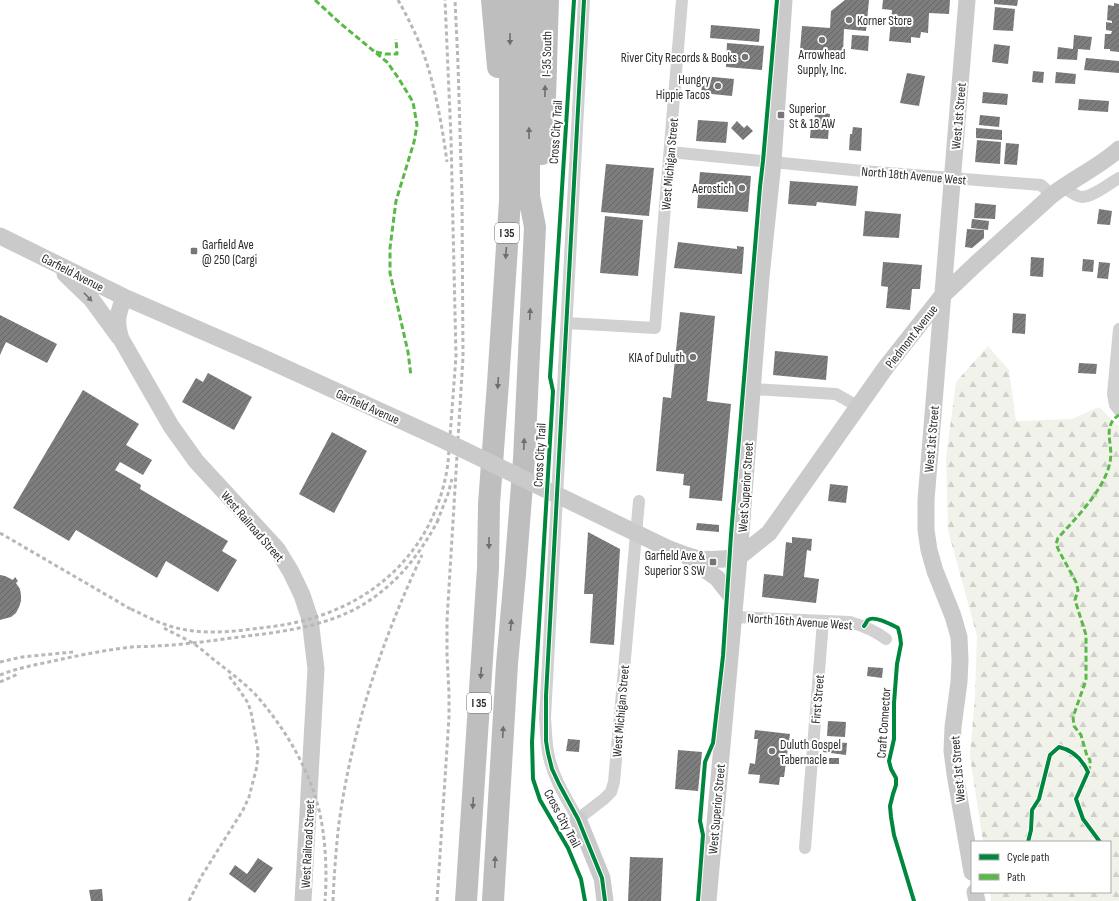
<svg xmlns="http://www.w3.org/2000/svg" width="1119" height="901" viewBox="0 0 1119 901" font-family="'Sofia Sans Condensed',sans-serif">
  <style>
    .forest { fill: url(#forest-firs) }
    .building { fill: url(#building-hatch) }
    .lines { fill: none; stroke-linecap: round; stroke-linejoin: round }
    .street { stroke: #d1d1d1; stroke-width: 12 }
    .secondary { stroke: #cacaca; stroke-width: 17 }
    .highway { stroke: #bebebe; stroke-width: 22 }
    .rail { stroke: #b8b8b8; stroke-width: 3; stroke-dasharray: 4 3; stroke-linecap: butt }
    .secondary-bridge { stroke: #cacaca; stroke-width: 17 }
    .quiet { stroke: #58b947; stroke-width: 3; stroke-dasharray: 6 3; stroke-linecap: butt }
    .cycleway-casing { stroke: #fff; stroke-width: 6 }
    .cycleway { stroke: #00873e; stroke-width: 4 }
    .oneway { fill: #6e6e6e }
    .oneway2 { fill: #737373 }
    .poi-dot { fill: #767676; stroke: #fff; stroke-width: 1.5 }
    .labels { text-anchor: middle; stroke-width: 4; stroke-linejoin: round; paint-order: stroke }
    .shield { fill: #fff; stroke: #6b6b6b; stroke-width: 1 }
    .shield-label { font-size: 12px; font-weight: bold; fill: #2c2c2c }
    .poi-label { font-size: 13px; fill: #2c2c2c; stroke: #fff; text-anchor: end }
    .street-label { font-size: 13px; fill: #2c2c2c; stroke: #fff }
  </style>
  <defs>
    <pattern id="forest-firs" width="22" height="20" patternUnits="userSpaceOnUse"><rect width="22" height="20" fill="#f1f3eb"/><path d="M5 1l3.5 6h-7zM16 11l3.5 6h-7z" fill="#cfd0ca"/></pattern>
    <pattern id="building-hatch" width="6" height="6" patternUnits="userSpaceOnUse"><rect width="6" height="6" fill="#7d7d7d"/><path d="M-1 1l2-2M0 6l6-6M5 7l2-2" fill="none" stroke="#676767"/></pattern>
  </defs>
  <rect width="100%" height="100%" fill="#fff"/>
  <path class="forest" d="M 988,346 L 1009,370 L 1016,421 L 1072,419 L 1099,407 L 1119,426 L 1119,901 L 991,901 L 990,892 L 1110,892 L 1110,842 L 983,842 L 970,757 L 975,695 L 977,636 L 948,530 L 946,458 L 956,382 Z"/>
  <path class="building" d="M 845,0 L 869,0 L 866,31 L 844,29 L 843,53 L 800,50 L 802,26 L 830,28 L 831,11 Z
    M 883,0 L 950,0 L 949,14 L 929,13 L 928,33 L 921,32 L 920,38 L 911,37 L 911,43 L 889,41 L 892,10 L 882,9 Z
    M 994,0 L 1018,0 L 1017,6 L 994,4 Z
    M 1114,3 L 1119,4 L 1119,52 L 1110,51 L 1110,49 L 1104,49 L 1105,34 L 1111,34 L 1112,31 L 1106,30 L 1106,22 L 1112,23 L 1112,21 L 1107,20 L 1108,5 L 1114,6 Z
    M 995,7 L 1015,9 L 1013,31 L 993,30 Z
    M 711,25 L 760,29 L 759,42 L 710,38 Z
    M 852,35 L 869,36 L 868,51 L 851,49 Z
    M 1074,35 L 1092,37 L 1090,50 L 1078,49 L 1077,60 L 1057,59 L 1058,47 L 1073,49 Z
    M 727,43 L 764,46 L 762,70 L 726,67 Z
    M 994,44 L 1010,46 L 1008,64 L 992,62 Z
    M 1086,58 L 1119,61 L 1119,73 L 1084,70 Z
    M 1033,71 L 1044,72 L 1043,83 L 1032,82 Z
    M 1056,72 L 1076,74 L 1075,84 L 1055,83 Z
    M 907,73 L 925,76 L 919,106 L 900,103 Z
    M 703,76 L 734,79 L 732,96 L 701,93 Z
    M 983,92 L 1008,94 L 1007,105 L 982,103 Z
    M 1079,99 L 1109,101 L 1108,112 L 1078,110 Z
    M 815,112 L 830,114 L 828,139 L 810,138 L 811,126 L 814,127 Z
    M 980,115 L 1000,117 L 999,127 L 979,125 Z
    M 698,120 L 728,122 L 726,143 L 696,141 Z
    M 737,121 L 744,128 L 747,125 L 753,131 L 743,140 L 731,128 Z
    M 853,127 L 862,128 L 861,151 L 849,150 L 850,134 L 852,134 Z
    M 976,128 L 1002,130 L 1002,140 L 976,138 Z
    M 977,140 L 1001,142 L 1000,164 L 975,162 Z
    M 1006,143 L 1019,144 L 1017,165 L 1004,164 Z
    M 606,164 L 654,168 L 649,216 L 601,212 Z
    M 700,172 L 751,176 L 748,212 L 697,208 Z
    M 790,181 L 858,186 L 856,206 L 817,202 L 816,206 L 788,204 Z
    M 975,203 L 996,205 L 995,219 L 974,218 Z
    M 1099,209 L 1112,211 L 1110,225 L 1097,224 Z
    M 865,211 L 901,214 L 899,238 L 863,236 Z
    M 605,216 L 643,220 L 638,276 L 600,273 Z
    M 972,219 L 989,221 L 988,230 L 971,228 Z
    M 967,229 L 984,230 L 984,238 L 972,248 L 965,247 Z
    M 678,242 L 737,249 L 737,246 L 744,247 L 742,274 L 674,268 Z
    M 1031,257 L 1044,258 L 1043,277 L 1030,276 Z
    M 1083,259 L 1094,260 L 1093,272 L 1082,271 Z
    M 883,262 L 922,265 L 920,289 L 912,289 L 910,310 L 886,308 L 888,287 L 881,286 Z
    M 1099,262 L 1110,263 L 1108,279 L 1097,278 Z
    M 680,312 L 715,316 L 707,401 L 731,404 L 722,501 L 689,498 L 690,486 L 683,485 L 684,474 L 656,471 L 663,397 L 671,398 Z
    M 1013,313 L 1026,314 L 1025,334 L 1012,333 Z
    M 0,315 L 57,344 L 47,363 L 6,342 L 0,355 Z
    M 775,351 L 828,356 L 826,380 L 773,375 Z
    M 1079,363 L 1097,364 L 1096,374 L 1078,373 Z
    M 208,373 L 252,397 L 234,430 L 182,402 L 196,378 L 203,382 Z
    M 83,390 L 139,424 L 126,445 L 152,460 L 143,475 L 120,462 L 115,470 L 141,485 L 140,489 L 228,541 L 222,551 L 237,560 L 218,592 L 166,561 L 157,578 L 76,530 L 69,541 L 13,508 Z
    M 332,432 L 367,451 L 334,513 L 299,494 Z
    M 830,484 L 848,486 L 846,503 L 828,501 Z
    M 697,523 L 719,525 L 719,532 L 696,530 Z
    M 588,532 L 620,549 L 614,645 L 590,643 L 593,594 L 584,594 Z
    M 792,537 L 812,539 L 811,551 L 807,550 L 804,577 L 819,579 L 816,603 L 762,597 L 764,574 L 783,576 L 786,542 L 792,543 Z
    M 0,575 L 5,576 L 13,580 L 15,577 L 18,581 L 16,583 L 20,589 L 21,595 L 21,601 L 19,607 L 16,613 L 11,617 L 0,620 Z
    M 868,667 L 883,668 L 882,678 L 867,676 Z
    M 828,721 L 846,722 L 845,737 L 827,736 Z
    M 755,730 L 790,734 L 784,777 L 780,777 L 779,785 L 759,783 L 760,775 L 748,774 L 750,763 L 755,764 L 758,739 L 754,739 Z
    M 568,739 L 580,740 L 579,752 L 566,751 Z
    M 824,741 L 847,743 L 846,755 L 823,752 Z
    M 678,750 L 702,752 L 698,791 L 675,789 Z
    M 829,758 L 839,758 L 839,764 L 829,764 Z
    M 630,857 L 663,858 L 661,901 L 628,901 Z
    M 258,858 L 273,868 L 255,893 L 229,874 L 235,865 L 247,874 Z
    M 102,889 L 103,901 L 91,901 L 89,890 Z"/>
  <g class="lines">
    <path class="street" d="M 584,0 L 545,718 C 546,729 546,740 548,752 C 552,776 566,798 578,819 L 604,799 L 611,792 L 614,782 L 639,501
      M 670,152 L 863,171 L 1041,185 L 1052,195
      M 1063,186 C 1068,190 1076,197 1082,197 C 1093,197 1110,183 1119,178
      M 567,323 L 655,328 L 682,0
      M 1119,329 L 1113,394 L 1115,405 L 1119,410
      M 752,389 L 836,394 L 859,407
      M 734,617 L 850,622 C 864,626 874,630 886,639
      M 805,848 L 823,621"/>
    <path class="secondary" d="M 967,0 L 926,500 L 926,530 L 929,550 L 935,571 L 953,616 L 959,637 L 960,660 L 959,682 L 953,727 L 952,751 L 955,774 L 972,872
      M 0,236 L 124,297 L 257,355
      M 65,274 L 92,300 L 119,337
      M 124,297 C 118,314 115,321 121,339 L 171,426 L 196,461 L 277,549 L 291,572 L 302,595 L 310,619 L 316,669 L 303,901
      M 665,547 C 677,552 689,557 701,559 C 714,560 727,559 739,557
      M 739,557 L 769,533 L 886,367 L 942,296 L 978,262 L 1052,195 C 1074,178 1099,167 1119,149
      M 689,558 L 717,578 L 735,601
      M 578,819 L 602,878 L 605,901
      M 975,892 L 977,901
      M 708,901 L 739,557 L 761,277 L 773,162 L 784,0"/>
    <path class="highway" d="M 492,0 L 498,67
      M 542,154 C 546,103 546,52 548,0
      M 466,901 L 488,568 L 489,504 L 498,383 L 510,201 L 510,0
      M 493,901 L 507,664 L 515,574 L 524,459 L 535,227 L 529,196 L 529,113 L 527,0"/>
    <path class="rail" d="M 398,0 C 411,23 423,48 430,74 C 438,103 443,132 447,162
      M 437,522 L 448,494 L 452,479
      M 0,533 L 134,611
      M 131,609 C 144,615 158,623 173,627 C 201,635 231,632 260,628 C 281,626 302,622 322,615 C 391,591 438,536 448,463 L 456,356 L 451,138 L 445,0
      M 164,628 C 173,633 182,637 191,642 C 199,647 206,653 213,659 C 227,670 242,681 255,694 C 286,729 312,773 321,819 C 326,846 327,874 325,901
      M 0,662 L 22,657 L 73,652
      M 0,675 C 17,668 35,665 53,661 C 76,656 100,651 124,648 C 134,646 144,647 154,646 C 185,645 216,640 247,636 C 290,631 337,624 373,598 C 404,576 422,550 440,517
      M 0,682 L 18,674
      M 189,901 L 201,877 L 243,810 L 249,797 L 257,766 L 258,750 L 251,712 L 248,703 L 240,691 L 229,676
      M 333,901 C 334,875 336,849 339,823 C 352,729 382,640 422,555
      M 437,901 L 449,717 L 449,693 L 447,655 L 447,620 L 463,357 L 462,199 L 458,64 L 455,0"/>
    <path class="secondary-bridge" d="M 257,355 L 437,437 L 665,547"/>
    <path class="quiet" d="M 315,0 L 341,24 L 387,62 L 399,79 L 413,102 L 417,125 L 414,142 L 396,201 L 390,248 L 390,273 L 408,352 L 411,376
      M 376,52 L 385,54 L 397,54 L 396,39
      M 1088,772 L 1090,766 L 1090,760 L 1087,756 L 1081,735 L 1074,726 L 1073,717 L 1086,680 L 1086,635 L 1075,600 L 1078,590 L 1076,582 L 1059,551 L 1056,544 L 1058,538 C 1076,518 1105,489 1110,462 C 1114,445 1101,426 1119,415"/>
    <g class="cycleway-casing">
      <path id="cycleway" d="M 574,0 L 550,377 L 553,391 L 532,742 L 533,779 L 540,800 L 568,848 L 581,879 L 585,901
        M 584,0 L 546,696 L 546,741 L 548,753 L 552,769 L 559,784 L 578,819 L 602,878 L 605,901
        M 864,626 C 866,624 866,622 868,620 C 874,615 892,625 898,628 L 900,636 L 901,644 L 897,664 L 894,703 L 894,739 L 889,761 L 891,769 L 896,778 L 896,785 L 893,794 L 890,806 L 891,817 L 894,835 L 914,901
        M 1028,842 L 1031,830 L 1032,810 L 1039,799 L 1050,755 L 1059,747 C 1072,750 1082,759 1088,772 L 1076,799 L 1083,819 L 1100,842
        M 698,901 L 703,835 L 700,821 L 705,762 L 713,743 L 723,656 L 731,535 L 760,187 L 763,161 L 777,0"/>
    </g>
    <use href="#cycleway" class="cycleway"/>
  </g>
  <defs><path id="oneway-solid" d="M-6-.8H1V-3.2L6.5 0L1 3.2V.8H-6Z"/></defs>
  <g class="oneway">
    <use href="#oneway-solid" transform="translate(510 39) rotate(90)"/>
    <use href="#oneway-solid" transform="translate(545 91) rotate(-89)"/>
    <use href="#oneway-solid" transform="translate(529 133) rotate(-90)"/>
    <use href="#oneway-solid" transform="translate(506 253) rotate(94)"/>
    <use href="#oneway-solid" transform="translate(530 314) rotate(-87)"/>
    <use href="#oneway-solid" transform="translate(498 383) rotate(94)"/>
    <use href="#oneway-solid" transform="translate(524 444) rotate(-87)"/>
    <use href="#oneway-solid" transform="translate(489 543) rotate(90)"/>
    <use href="#oneway-solid" transform="translate(511 625) rotate(-85)"/>
    <use href="#oneway-solid" transform="translate(481 673) rotate(94)"/>
    <use href="#oneway-solid" transform="translate(503 732) rotate(-87)"/>
    <use href="#oneway-solid" transform="translate(473 803) rotate(94)"/>
    <use href="#oneway-solid" transform="translate(495 862) rotate(-87)"/>
  </g>
  <use class="oneway2" href="#oneway-solid" transform="translate(88 297) rotate(46)"/>
  <g class="poi-dot">
    <circle cx="849" cy="20" r="4"/>
    <circle cx="822" cy="40" r="4"/>
    <circle cx="745" cy="57" r="4"/>
    <circle cx="718" cy="86" r="4"/>
    <rect x="777" y="111" width="8" height="8" rx="2"/>
    <circle cx="742" cy="188" r="4"/>
    <rect x="190" y="247" width="8" height="8" rx="2"/>
    <circle cx="693" cy="357" r="4"/>
    <rect x="709" y="558" width="8" height="8" rx="2"/>
    <circle cx="772" cy="751" r="4"/>
  </g>
  <g class="labels">
    <g class="shield">
      <rect x="495" y="223" width="24" height="20" rx="3"/>
      <rect x="467" y="693" width="24" height="20" rx="3"/>
    </g>
    <g class="shield-label">
      <text x="507" y="237">I 35</text>
      <text x="479" y="707">I 35</text>
    </g>
    <g class="poi-label">
      <text x="857" y="25" text-anchor="start">Korner Store</text>
      <text x="822" y="59" text-anchor="middle">Arrowhead<tspan x="822" dy="15">Supply, Inc.</tspan></text>
      <text x="737" y="62">River City Records &amp; Books</text>
      <text x="710" y="84">Hungry<tspan x="710" dy="15">Hippie Tacos</tspan></text>
      <text x="789" y="113" text-anchor="start">Superior<tspan x="789" dy="15">St &amp; 18 AW</tspan></text>
      <text x="734" y="193">Aerostich</text>
      <text x="202" y="249" text-anchor="start">Garfield Ave<tspan x="202" dy="15">@ 250 (Cargi</tspan></text>
      <text x="685" y="362">KIA of Duluth</text>
      <text x="705" y="560">Garfield Ave &amp;<tspan x="705" dy="15">Superior S SW</tspan></text>
      <text x="780" y="749" text-anchor="start">Duluth Gospel<tspan x="780" dy="15">Tabernacle</tspan></text>
    </g>
    <g class="street-label">
      <text transform="translate(546 54) rotate(-89)" y="5">I-35 South</text>
      <text transform="translate(958 116) rotate(-85)" y="5">West 1st Street</text>
      <text transform="translate(555 132) rotate(-86)" y="5">Cross City Trail</text>
      <text transform="translate(669 164) rotate(-85)" y="5">West Michigan Street</text>
      <text transform="translate(914 175) rotate(5)" y="5">North 18th Avenue West</text>
      <text transform="translate(73 272) rotate(27)" y="5">Garfield Avenue</text>
      <text transform="translate(911 336) rotate(-52)" y="5">Piedmont Avenue</text>
      <text transform="translate(368 406) rotate(24)" y="5">Garfield Avenue</text>
      <text transform="translate(931 439) rotate(-85)" y="5">West 1st Street</text>
      <text transform="translate(539 455) rotate(-87)" y="5">Cross City Trail</text>
      <text transform="translate(745 487) rotate(-86)" y="5">West Superior Street</text>
      <text transform="translate(253 526) rotate(49)" y="5">West Railroad Street</text>
      <text transform="translate(800 621) rotate(4)" y="5">North 16th Avenue West</text>
      <text transform="translate(817 699) rotate(-85)" y="5">First Street</text>
      <text transform="translate(620 711) rotate(-85)" y="5">West Michigan Street</text>
      <text transform="translate(883 723) rotate(-86)" y="5">Craft Connector</text>
      <text transform="translate(957 769) rotate(-95)" y="5">West 1st Street</text>
      <text transform="translate(716 809) rotate(-85)" y="5">West Superior Street</text>
      <text transform="translate(563 818) rotate(62)" y="5">Cross City Trail</text>
      <text transform="translate(307 844) rotate(-87)" y="5">West Railroad Street</text>
    </g>
  </g>
  <rect x="971" y="841" width="140" height="52" fill="#ffffff" stroke="#ababab"/>
  <rect x="979" y="854" width="20" height="6" fill="#00873e" stroke="#ababab"/>
  <text x="1007" y="861" font-size="12" fill="#2c2c2c">Cycle path</text>
  <rect x="979" y="874" width="20" height="6" fill="#58b947" stroke="#ababab"/>
  <text x="1007" y="881" font-size="12" fill="#2c2c2c">Path</text>
</svg>
